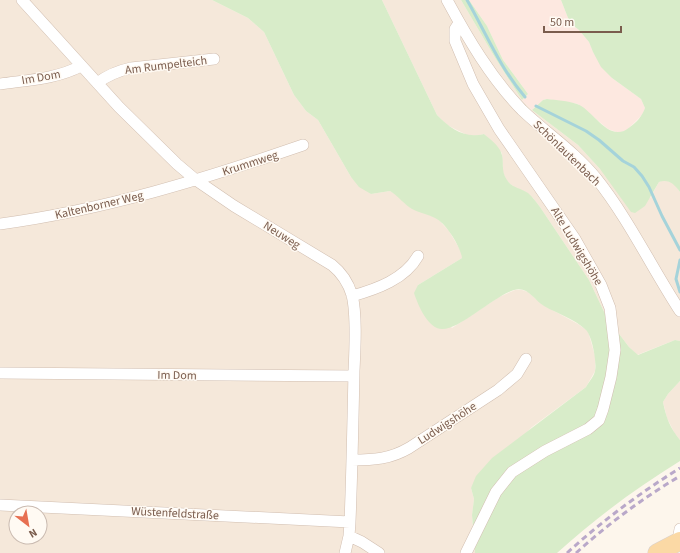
<svg xmlns="http://www.w3.org/2000/svg" width="680" height="553" viewBox="0 0 680 553" font-family="'Source Sans 3',sans-serif">
  <style>
    .residential { fill: #f5e8da; fill-rule: evenodd }
    .commercial { fill: #fde8e0 }
    .green { fill: #d8ecc9 }
    .lines { fill: none; stroke-linecap: round; stroke-linejoin: round }
    .stream { stroke: #a5d3da; stroke-width: 3 }
    .street-casing { stroke: #d1beb0; stroke-width: 12 }
    .primary-casing { stroke: #dad1cd; stroke-width: 19 }
    .street { stroke: #fff; stroke-width: 11 }
    .primary { stroke: #fbd9a5; stroke-width: 18 }
    .rail { stroke: #b9a8c9; stroke-width: 3; stroke-dasharray: 6 4; stroke-linecap: butt }
    .labels { text-anchor: middle; stroke-width: 3; stroke-linejoin: round; paint-order: stroke }
    .street-label { font-size: 12px; fill: #7a5c4d; stroke: #fffaf3 }
  </style>
  <rect width="100%" height="100%" fill="#fdf6ec"/>
  <path class="residential" d="M 0,0 L 212,0 L 248,18 L 264,32 L 294,95 L 306,111 L 318,120 L 351,177 L 371,194 L 390,191 L 399,196 L 411,208 L 437,218 L 449,231 L 462,253 L 462,258 L 418,285 L 452,328 L 499,297 L 515,290 L 522,290 L 528,292 L 543,305 L 578,324 L 588,331 L 595,356 L 595,371 L 586,387 L 532,427 L 471,488 L 474,499 L 472,516 L 475,553 L 0,553 ZM 16,513 L 40,513 L 40,537 L 16,537 Z
    M 382,0 L 461,0 L 494,56 L 522,100 L 532,110 L 578,145 L 600,169 L 650,198 L 659,182 L 664,180 L 674,183 L 680,192 L 680,341 L 675,340 L 637,355 L 629,347 L 607,318 L 589,280 L 540,207 L 533,198 L 526,192 L 515,188 L 507,181 L 503,173 L 502,153 L 484,134 L 475,136 L 467,135 L 447,125 L 437,115 Z
    M 680,381 L 680,440 L 675,434 L 667,418 L 663,402 L 668,394 Z"/>
  <path class="commercial" d="M 469,0 L 561,0 L 570,23 L 579,30 L 589,42 L 593,52 L 612,78 L 641,99 L 645,108 L 643,114 L 627,130 L 619,133 L 608,129 L 578,104 L 546,99 L 543,100 L 532,110 L 522,100 L 528,94 L 503,60 L 487,26 Z"/>
  <path class="green" d="M 212,0 L 382,0 L 437,115 C 450,128 464,139 484,134 C 490,139 498,145 501,152 C 505,161 500,170 507,180 C 512,188 521,188 528,193 C 533,197 536,202 540,207 L 589,280 L 607,318 L 629,347 L 638,355 L 675,340 L 680,341 L 680,381 L 668,394 L 663,402 C 666,417 670,428 680,440 L 680,461 C 636,488 596,518 557,553 L 475,553 L 472,515 L 474,499 L 471,488 L 476,476 L 492,458 L 586,387 C 589,382 594,376 595,371 C 597,362 592,336 586,330 C 575,319 558,314 544,306 C 534,300 528,286 514,290 C 494,296 459,330 442,329 C 428,329 418,305 414,293 L 418,285 L 462,258 C 461,247 445,222 435,218 C 428,214 419,213 412,209 C 405,205 398,196 390,191 L 371,194 L 359,187 L 351,177 L 318,120 L 306,111 L 294,95 L 264,32 L 248,18 Z
    M 461,0 L 469,0 L 487,26 L 503,60 L 528,94 L 522,100 L 494,56 Z
    M 561,0 L 680,0 L 680,192 C 674,184 669,179 659,182 L 645,206 L 635,213 L 631,212 L 600,169 L 578,145 L 532,110 L 543,100 L 547,99 C 556,100 568,101 577,104 C 594,110 609,145 630,127 C 637,122 642,116 645,108 L 641,99 L 612,78 L 601,67 L 593,52 L 589,42 L 579,30 L 570,23 Z"/>
  <g class="lines">
    <path class="stream" d="M 467,0 C 486,33 500,68 525,97
      M 536,106 L 586,131 L 599,140 L 623,161 L 634,167 L 642,176 L 649,187 L 662,216 L 680,250
      M 680,260 L 676,279 L 680,292"/>
    <g class="street-casing">
      <path id="street" d="M 22,0 L 119,107 L 177,164 L 196,180 L 234,206 L 332,265 C 342,273 348,282 352,295 C 357,315 355,349 354,371 C 353,421 352,472 350,522 L 349,536 L 345,553
        M 447,0 C 468,39 491,78 522,110 C 546,133 575,152 596,178 C 628,218 652,268 680,311
        M 459,23 L 455,29 L 455,41 L 473,84 L 499,129 L 575,239 L 601,285 L 610,308 L 615,350 L 611,377 L 603,409 L 599,420 L 588,429 L 545,451 L 512,472 L 496,492 L 466,553
        M 97,83 C 108,75 117,71 131,68 L 214,59
        M 0,84 C 28,80 56,79 81,66
        M 0,224 C 104,210 204,179 303,145
        M 352,296 C 377,289 405,279 418,256
        M 0,373 L 354,376
        M 352,460 C 374,460 390,459 409,448 L 498,390 L 517,374 L 526,359
        M 0,505 L 350,522
        M 349,536 L 362,542 L 379,553
        M 677,546 L 680,529"/>
    </g>
    <g class="primary-casing">
      <path id="primary" d="M 657,553 L 680,541"/>
    </g>
    <use href="#street" class="street"/>
    <use href="#primary" class="primary"/>
    <path class="rail" d="M 567,553 C 602,521 640,493 680,468
      M 576,553 C 608,524 643,498 680,476"/>
  </g>
  <g class="labels">
    <g class="street-label">
      <text transform="translate(166 65) rotate(-7)" y="4">Am Rumpelteich</text>
      <text transform="translate(41 77) rotate(-10)" y="4">Im Dom</text>
      <text transform="translate(567 153) rotate(44)" y="4">Schönlautenbach</text>
      <text transform="translate(250 163) rotate(-18)" y="4">Krummweg</text>
      <text transform="translate(99 205) rotate(-13)" y="4">Kaltenborner Weg</text>
      <text transform="translate(282 235) rotate(32)" y="4">Neuweg</text>
      <text transform="translate(577 246) rotate(59)" y="4">Alte Ludwigshöhe</text>
      <text transform="translate(177 375) rotate(1)" y="4">Im Dom</text>
      <text transform="translate(447 423) rotate(-33)" y="4">Ludwigshöhe</text>
      <text transform="translate(175 513) rotate(3)" y="4">Wüstenfeldstraße</text>
    </g>
  </g>
  <g transform="translate(28 525) rotate(149)"><circle r="19" fill="#fffaf3" stroke="#cabbb1"/>
  <path d="M0-3L7 15L0 10L-7 15Z" fill="#e76f51"/>
  <text y="-6" font-size="11" font-weight="bold" text-anchor="middle" fill="#7a5c4d">N</text>
  </g>
  <path d="M544 26v6h77v-6" fill="none" stroke="#7a5c4d" stroke-width="2"/>
  <text x="550" y="26" font-size="12" fill="#7a5c4d" stroke="#fffaf3" stroke-width="3" paint-order="stroke">50 m</text>
</svg>
